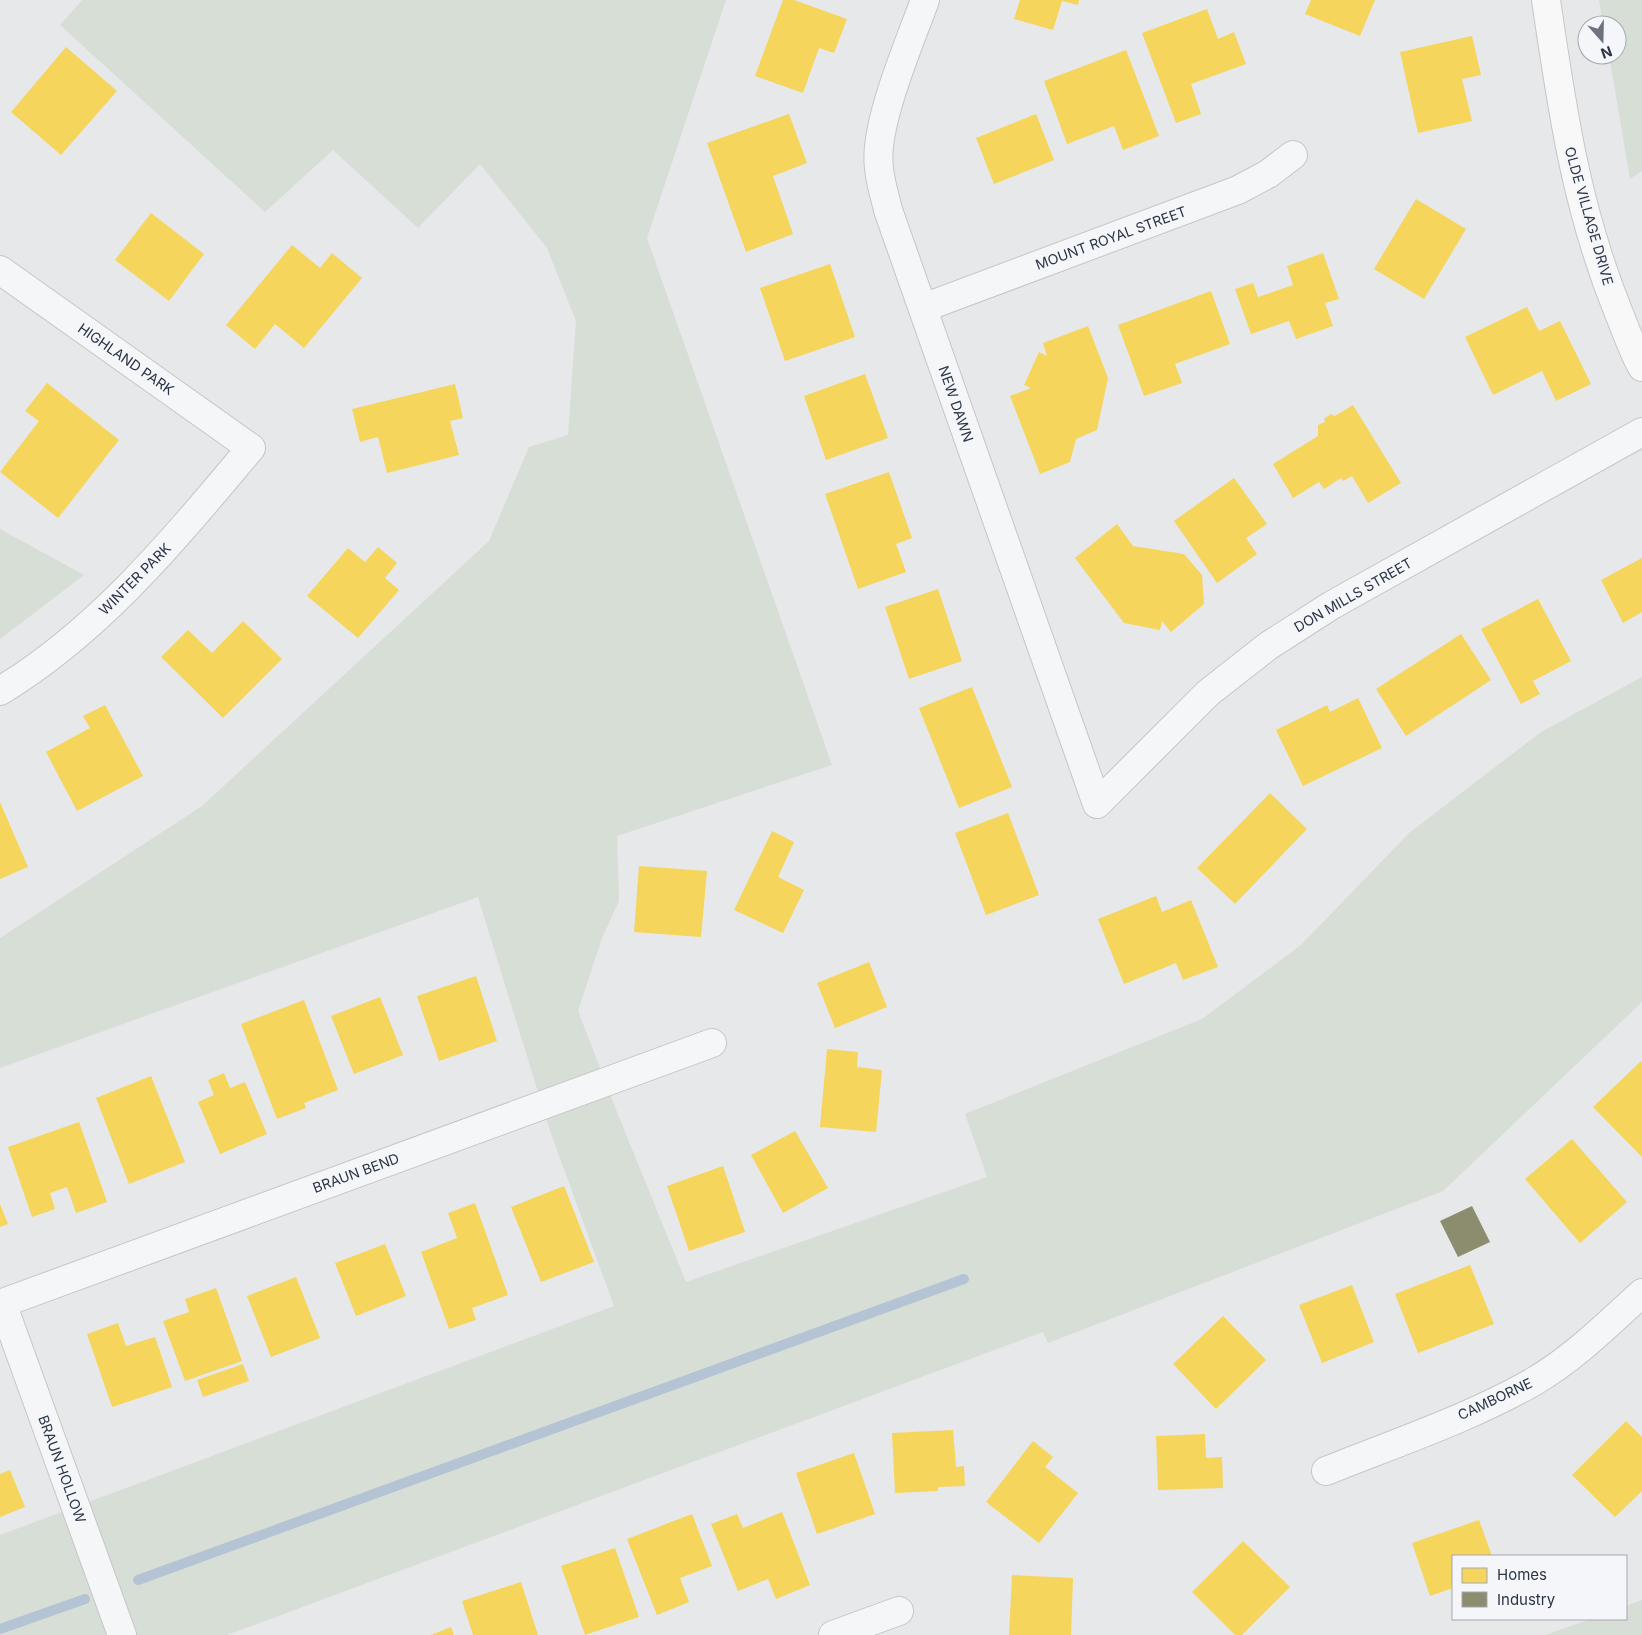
<svg xmlns="http://www.w3.org/2000/svg" width="1642" height="1635" viewBox="0 0 1642 1635" font-family="Inter,sans-serif">
  <style>
    .green { fill: #d6ded6 }
    .homes { fill: #f6d55c }
    .industry { fill: #8c8c6e }
    .lines { fill: none; stroke-linecap: round; stroke-linejoin: round }
    .stream { stroke: #b4c4d5; stroke-width: 10 }
    .street-casing { stroke: #c4c6c8; stroke-width: 30 }
    .secondary-casing { stroke: #c4c6c8; stroke-width: 30 }
    .street { stroke: #f5f6f7; stroke-width: 28 }
    .secondary { stroke: #f8f8f8; stroke-width: 28 }
    .labels { text-anchor: middle; stroke-width: 5; stroke-linejoin: round; paint-order: stroke }
    .street-label { font-size: 14px; fill: #2b3445; stroke: #f4f6f9 }
  </style>
  <rect width="100%" height="100%" fill="#e6e8ea"/>
  <path class="green" d="M 82,0 L 726,0 L 647,238 L 832,765 L 617,836 L 619,901 L 602,938 L 578,1011 L 617,1112 L 686,1282 L 987,1177 L 965,1114 L 1202,1019 L 1301,945 L 1409,833 L 1541,732 L 1642,677 L 1642,1002 L 1443,1191 L 1048,1343 L 1043,1332 L 227,1635 L 0,1635 L 0,1535 L 614,1306 L 550,1131 L 478,897 L 0,1068 L 0,938 L 202,806 L 489,541 L 529,447 L 568,435 L 576,321 L 547,248 L 480,164 L 418,228 L 333,150 L 265,212 L 60,25 Z
    M 1599,0 L 1642,0 L 1642,171 L 1630,179 L 1609,55 L 1617,55 L 1617,25 L 1603,25 Z
    M 0,529 L 84,575 L 0,639 Z
    M 1642,1600 L 1642,1635 L 1545,1635 L 1591,1619 L 1626,1619 L 1626,1606 Z"/>
  <path class="homes" d="M 783,0 L 794,0 L 847,19 L 834,53 L 819,48 L 803,93 L 755,76 Z
    M 1020,0 L 1079,0 L 1078,5 L 1062,1 L 1053,30 L 1014,19 Z
    M 1311,0 L 1375,0 L 1360,36 L 1305,14 Z
    M 1207,9 L 1218,39 L 1234,32 L 1246,64 L 1191,84 L 1201,114 L 1176,123 L 1142,33 Z
    M 1472,36 L 1481,75 L 1462,79 L 1472,121 L 1418,133 L 1400,52 Z
    M 66,47 L 117,91 L 61,155 L 11,112 Z
    M 1126,50 L 1159,136 L 1123,150 L 1114,126 L 1067,144 L 1044,81 Z
    M 789,114 L 807,163 L 773,176 L 793,234 L 746,252 L 707,143 Z
    M 1036,114 L 1054,160 L 994,184 L 976,138 Z
    M 1416,199 L 1466,229 L 1424,299 L 1374,269 Z
    M 151,213 L 204,254 L 169,301 L 115,260 Z
    M 292,245 L 320,268 L 332,253 L 362,278 L 304,348 L 275,324 L 255,349 L 226,325 Z
    M 1323,253 L 1339,299 L 1325,303 L 1333,326 L 1296,339 L 1289,321 L 1251,334 L 1235,289 L 1253,283 L 1258,297 L 1293,285 L 1287,266 Z
    M 830,264 L 855,337 L 785,361 L 760,288 Z
    M 1211,291 L 1230,344 L 1175,364 L 1182,383 L 1144,396 L 1118,325 Z
    M 1527,307 L 1539,331 L 1560,321 L 1591,384 L 1556,401 L 1542,371 L 1493,395 L 1465,337 Z
    M 1088,326 L 1108,378 L 1097,430 L 1076,439 L 1070,462 L 1040,474 L 1010,396 L 1031,388 L 1024,385 L 1039,352 L 1047,356 L 1043,343 Z
    M 865,374 L 888,438 L 826,460 L 804,396 Z
    M 47,383 L 119,440 L 58,518 L 0,472 L 39,421 L 25,411 Z
    M 455,384 L 463,418 L 450,421 L 459,455 L 387,473 L 378,437 L 360,442 L 352,409 Z
    M 1353,405 L 1401,483 L 1368,503 L 1352,476 L 1343,481 L 1341,478 L 1324,489 L 1319,482 L 1293,498 L 1273,464 L 1318,436 L 1318,425 L 1325,422 L 1324,419 L 1331,414 L 1335,416 Z
    M 889,472 L 912,538 L 896,544 L 906,572 L 858,589 L 825,494 Z
    M 1234,478 L 1267,524 L 1246,538 L 1257,554 L 1217,583 L 1174,521 Z
    M 1117,524 L 1133,546 L 1184,554 L 1202,575 L 1204,604 L 1171,632 L 1162,621 L 1160,630 L 1124,623 L 1075,558 Z
    M 378,547 L 397,563 L 385,578 L 399,590 L 358,638 L 307,596 L 348,548 L 365,562 Z
    M 1642,558 L 1642,612 L 1623,623 L 1601,580 Z
    M 938,589 L 962,661 L 909,679 L 885,607 Z
    M 1538,599 L 1571,661 L 1533,681 L 1540,694 L 1521,704 L 1481,629 Z
    M 243,621 L 282,659 L 223,718 L 161,657 L 188,630 L 212,653 Z
    M 1461,634 L 1491,680 L 1406,736 L 1376,689 Z
    M 972,687 L 1012,787 L 959,808 L 919,708 Z
    M 1358,698 L 1382,748 L 1303,786 L 1276,730 L 1327,705 L 1330,712 Z
    M 105,705 L 143,776 L 77,811 L 46,752 L 90,728 L 83,716 Z
    M 1270,793 L 1307,829 L 1235,904 L 1197,868 Z
    M 0,802 L 28,867 L 0,879 Z
    M 1008,813 L 1039,895 L 986,915 L 955,833 Z
    M 772,831 L 794,842 L 778,877 L 804,890 L 783,933 L 734,910 Z
    M 639,866 L 707,871 L 701,937 L 634,932 Z
    M 1156,896 L 1162,912 L 1191,900 L 1218,967 L 1183,980 L 1176,963 L 1124,984 L 1098,919 Z
    M 869,962 L 887,1007 L 835,1028 L 817,983 Z
    M 476,976 L 497,1041 L 439,1061 L 417,996 Z
    M 380,997 L 403,1055 L 354,1074 L 331,1016 Z
    M 304,1000 L 338,1090 L 304,1103 L 306,1108 L 277,1119 L 241,1024 Z
    M 827,1049 L 858,1052 L 857,1067 L 882,1070 L 876,1132 L 820,1127 Z
    M 1641,1061 L 1642,1062 L 1642,1157 L 1593,1107 Z
    M 224,1073 L 230,1088 L 245,1082 L 267,1134 L 220,1154 L 198,1102 L 214,1095 L 208,1080 Z
    M 151,1076 L 185,1162 L 129,1184 L 96,1098 Z
    M 79,1122 L 107,1202 L 76,1213 L 67,1187 L 50,1193 L 55,1209 L 32,1217 L 8,1147 Z
    M 795,1131 L 828,1188 L 783,1213 L 751,1155 Z
    M 1572,1139 L 1627,1202 L 1580,1243 L 1525,1179 Z
    M 723,1166 L 745,1232 L 689,1251 L 667,1186 Z
    M 564,1186 L 594,1262 L 541,1282 L 511,1207 Z
    M 475,1203 L 508,1295 L 472,1308 L 476,1320 L 449,1329 L 421,1252 L 457,1238 L 448,1213 Z
    M 0,1204 L 8,1224 L 0,1227 Z
    M 385,1244 L 406,1296 L 356,1316 L 335,1263 Z
    M 1470,1265 L 1494,1324 L 1418,1353 L 1395,1294 Z
    M 296,1277 L 320,1338 L 271,1357 L 247,1296 Z
    M 1352,1285 L 1374,1342 L 1322,1363 L 1299,1305 Z
    M 216,1288 L 242,1361 L 185,1381 L 163,1321 L 189,1312 L 185,1299 Z
    M 1223,1316 L 1266,1360 L 1216,1409 L 1173,1364 Z
    M 118,1323 L 126,1346 L 155,1337 L 172,1387 L 112,1407 L 87,1334 Z
    M 243,1364 L 249,1381 L 203,1397 L 197,1380 Z
    M 1626,1421 L 1642,1437 L 1642,1491 L 1615,1517 L 1572,1475 Z
    M 953,1430 L 956,1467 L 964,1466 L 965,1486 L 938,1487 L 938,1491 L 895,1493 L 892,1433 Z
    M 1205,1434 L 1206,1458 L 1222,1457 L 1223,1488 L 1158,1490 L 1156,1436 Z
    M 1033,1441 L 1053,1457 L 1045,1467 L 1078,1493 L 1039,1543 L 986,1502 Z
    M 854,1453 L 875,1514 L 817,1534 L 796,1473 Z
    M 10,1470 L 25,1507 L 0,1517 L 0,1474 Z
    M 782,1512 L 810,1585 L 776,1599 L 768,1579 L 738,1591 L 711,1524 L 737,1514 L 743,1528 Z
    M 692,1514 L 712,1566 L 680,1578 L 689,1602 L 657,1615 L 627,1539 Z
    M 1479,1520 L 1492,1556 L 1453,1556 L 1453,1588 L 1430,1596 L 1412,1543 Z
    M 1243,1541 L 1290,1587 L 1242,1635 L 1235,1635 L 1192,1592 Z
    M 615,1548 L 639,1617 L 585,1635 L 561,1566 Z
    M 1012,1575 L 1073,1578 L 1071,1635 L 1009,1635 Z
    M 521,1582 L 538,1635 L 473,1635 L 462,1601 Z
    M 451,1627 L 454,1635 L 431,1635 Z"/>
  <path class="industry" d="M 1472,1206 L 1490,1242 L 1458,1257 L 1440,1221 Z"/>
  <g class="lines">
    <path class="stream" d="M 138,1580 L 964,1279
      M 0,1629 L 85,1599"/>
    <g class="street-casing">
      <path id="street" d="M 925,0 C 910,42 873,126 879,168 C 880,182 885,196 888,210 L 1097,804 L 1208,693 L 1268,646 L 1332,605 L 1642,432
        M 0,270 L 251,448 C 176,537 101,630 0,691
        M 923,308 L 1238,190 L 1268,174 L 1293,155
        M 2,1303 L 122,1635
        M 0,1304 L 712,1043
        M 1326,1471 C 1395,1443 1468,1419 1533,1382 C 1574,1358 1608,1324 1642,1293
        M 833,1635 L 899,1611"/>
    </g>
    <g class="secondary-casing">
      <path id="secondary" d="M 1546,0 C 1562,109 1576,207 1618,311 C 1626,330 1632,349 1642,367"/>
    </g>
    <use href="#street" class="street"/>
    <use href="#secondary" class="secondary"/>
  </g>
  <g class="labels">
    <g class="street-label">
      <text transform="translate(1589 216) rotate(74)" y="5">OLDE VILLAGE DRIVE</text>
      <text transform="translate(1111 238) rotate(-20)" y="5">MOUNT ROYAL STREET</text>
      <text transform="translate(126 359) rotate(35)" y="5">HIGHLAND PARK</text>
      <text transform="translate(956 404) rotate(71)" y="5">NEW DAWN</text>
      <text transform="translate(135 579) rotate(-45)" y="5">WINTER PARK</text>
      <text transform="translate(1353 595) rotate(-30)" y="5">DON MILLS STREET</text>
      <text transform="translate(356 1173) rotate(-20)" y="5">BRAUN BEND</text>
      <text transform="translate(1495 1399) rotate(-25)" y="5">CAMBORNE</text>
      <text transform="translate(62 1469) rotate(70)" y="5">BRAUN HOLLOW</text>
    </g>
  </g>
  <rect x="1452" y="1555" width="175" height="65" fill="#f4f6f9" stroke="#a4a8b1"/>
  <rect x="1462" y="1568" width="25" height="15" fill="#f6d55c" stroke="#a4a8b1"/>
  <text x="1497" y="1580" font-size="15" fill="#2b3445">Homes</text>
  <rect x="1462" y="1592" width="25" height="15" fill="#8c8c6e" stroke="#a4a8b1"/>
  <text x="1497" y="1605" font-size="15" fill="#2b3445">Industry</text>
  <g transform="translate(1602 40) rotate(160)"><circle r="24" fill="#f4f6f9" stroke="#a4a8b1"/>
  <path d="M0-4L9 19L0 12L-9 19Z" fill="#6c737f"/>
  <text y="-8" font-size="14" font-weight="bold" text-anchor="middle" fill="#2b3445">N</text>
  </g>
</svg>
